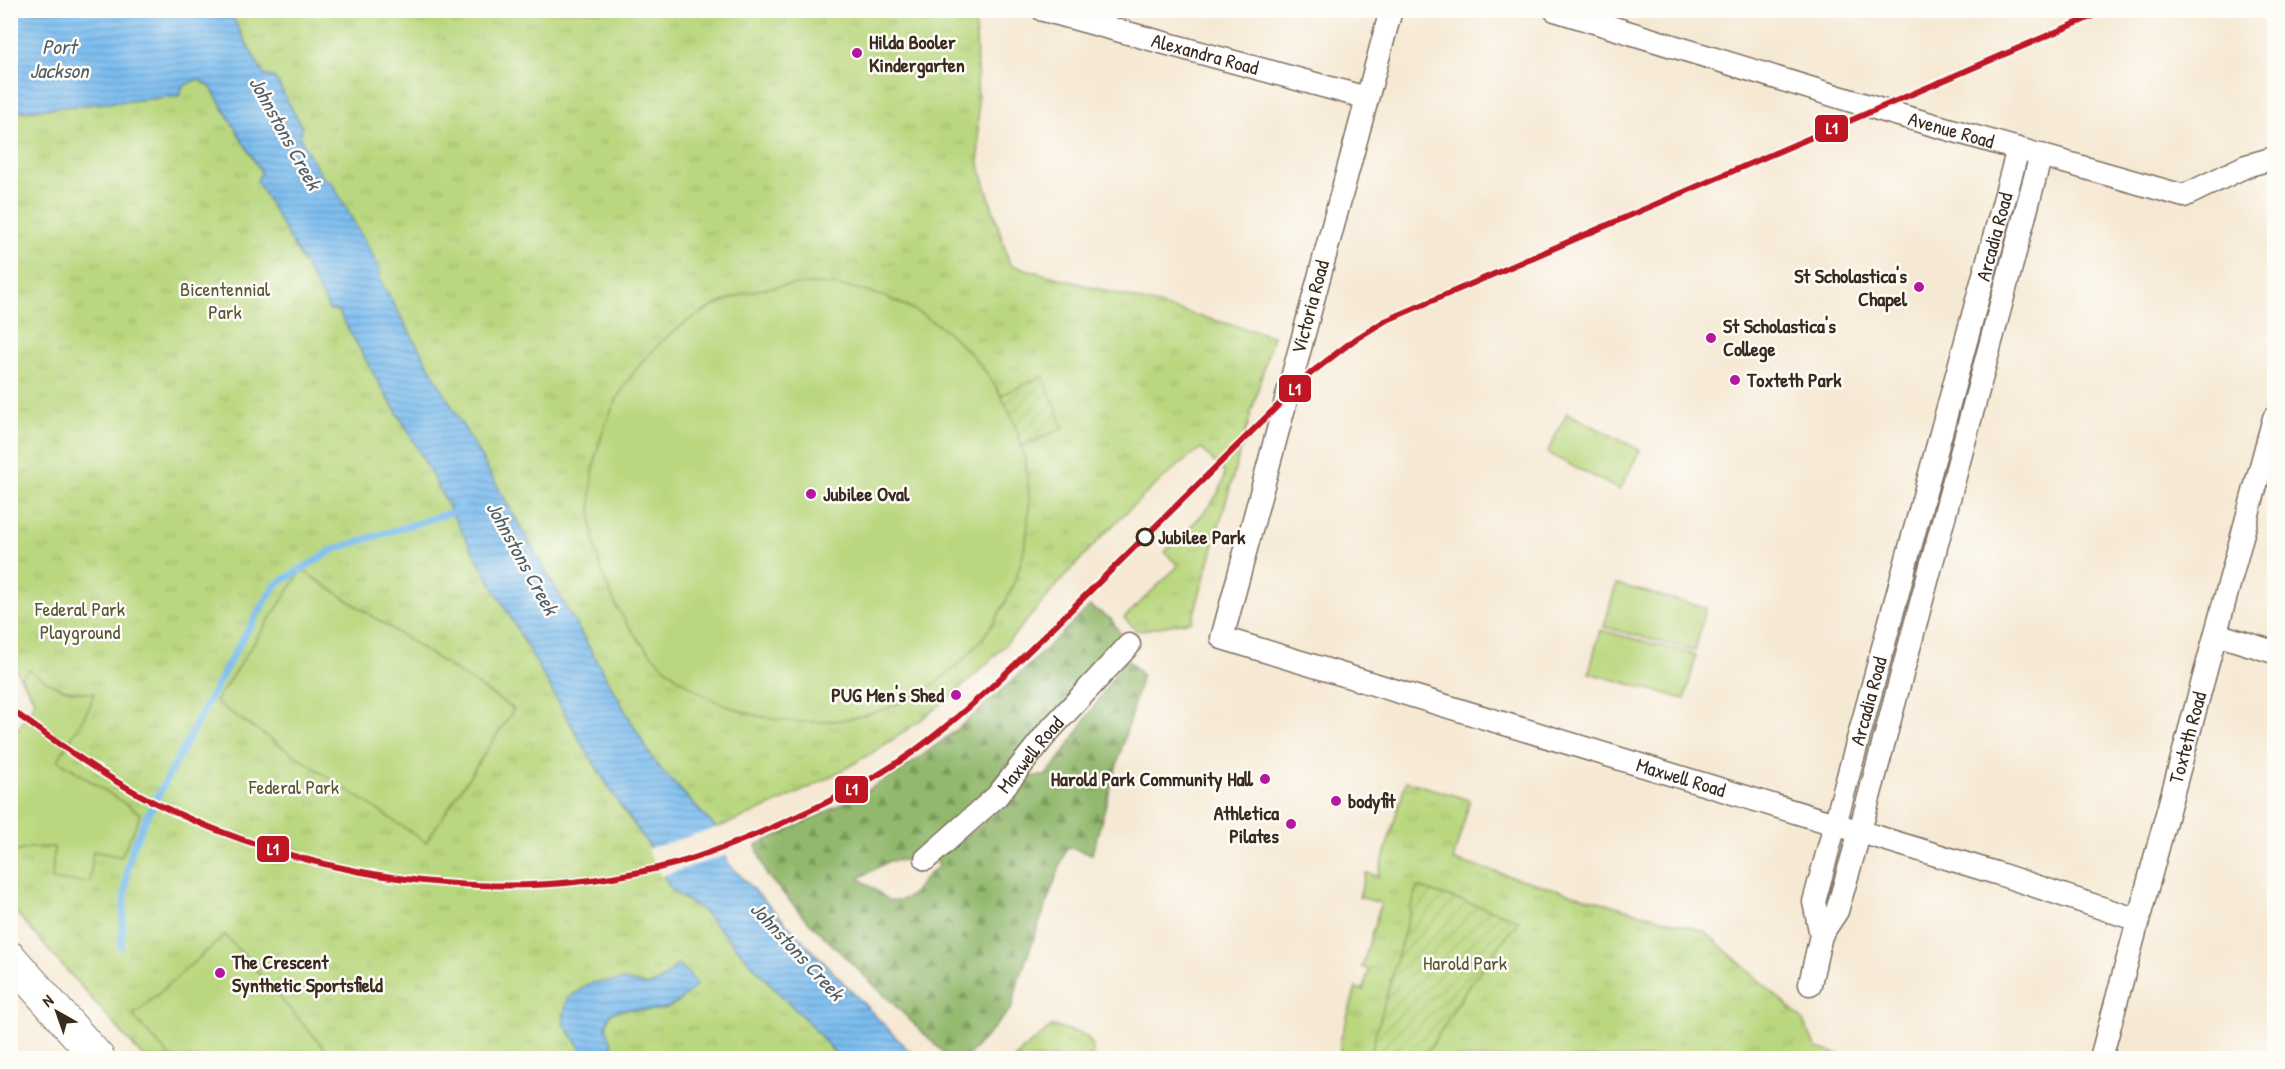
<svg xmlns="http://www.w3.org/2000/svg" width="2285" height="1069" viewBox="0 0 2285 1069" font-family="'Patrick Hand',sans-serif">
  <style>
    .forest { fill: url(#forest-firs); stroke: #667146; stroke-width: 1.5 }
    .park { fill: url(#park-tufts); stroke: #7a804e; stroke-width: 1.5 }
    .garden { fill: url(#garden-furrows); stroke: #7a804e; stroke-width: 1.5 }
    .pitch { fill: #b9d77e; stroke: #7a804e; stroke-width: 1.5 }
    .water { fill: url(#water-rules); stroke: #5a7386; stroke-width: 1.5 }
    .pier { fill: #f6e9d4 }
    .lines { fill: none; stroke-linecap: round; stroke-linejoin: round }
    .stream { stroke: #7abcef; stroke-width: 7 }
    .street-casing { stroke: #7c6d5e; stroke-width: 25 }
    .primary-casing { stroke: #7c6d5e; stroke-width: 35 }
    .street { stroke: #fff; stroke-width: 22 }
    .primary { stroke: #fff; stroke-width: 33 }
    .rail-1-casing { stroke: #fdfcf7; stroke-width: 10 }
    .rail-1 { stroke: #be1622; stroke-width: 6 }
    .poi-dot { fill: #b5179e; stroke: #fdfcf7; stroke-width: 2 }
    .stop-dot { fill: #fdfcf7; stroke: #3b2a1e; stroke-width: 3 }
    .labels { text-anchor: middle; stroke-width: 5; stroke-linejoin: round; paint-order: stroke }
    .poi-label { font-size: 20px; font-weight: bold; fill: #3b2a1e; stroke: #fdfcf7; text-anchor: start }
    .street-label { font-size: 20px; fill: #3b2a1e; stroke: #fdfcf7 }
    .park-label { font-size: 20px; fill: #5a5536; stroke: #fdfcf7 }
    .stop-label { font-size: 20px; font-weight: bold; fill: #3b2a1e; stroke: #fdfcf7; text-anchor: start }
    .water-label { font-size: 21px; font-style: italic; fill: #515d67; stroke: #fdfcf7 }
    .line-badge { stroke: #fdfcf7; stroke-width: 2 }
    .badge-label { font-size: 16px; text-anchor: middle; font-weight: bold; fill: #fff }
  </style>
  <defs>
    <pattern id="forest-firs" width="22" height="20" patternUnits="userSpaceOnUse" patternTransform="scale(1.5)"><rect width="22" height="20" fill="#92b86d"/><path d="M5 1l3.5 6h-7zM16 11l3.5 6h-7z" fill="#789659"/></pattern>
    <pattern id="park-tufts" width="24" height="20" patternUnits="userSpaceOnUse" patternTransform="scale(1.5)"><rect width="24" height="20" fill="#b9d77e"/><path d="M3 7l-1-3M5 7V3M7 7l1-3M15 17l-1-3M17 17v-4M19 17l1-3" fill="none" stroke="#a0b96c"/></pattern>
    <pattern id="garden-furrows" width="10" height="10" patternUnits="userSpaceOnUse" patternTransform="scale(1.5)"><rect width="10" height="10" fill="#b9d77e"/><path d="M-1 1l2-2M0 10L10 0M9 11l2-2" fill="none" stroke="#a0b96c"/></pattern>
    <pattern id="water-rules" width="6" height="5" patternUnits="userSpaceOnUse" patternTransform="scale(1.5)"><rect width="6" height="5" fill="#7abcef"/><path d="M0 2.5h6" fill="none" stroke="#6599c1"/></pattern>
  </defs>
  <rect width="100%" height="100%" fill="#fdfcf7"/>
  <filter id="ink" filterUnits="userSpaceOnUse"><feTurbulence type="fractalNoise" baseFrequency=".0167" numOctaves="2"/><feDisplacementMap in="SourceGraphic" scale="12" xChannelSelector="R" yChannelSelector="G"/><feConvolveMatrix kernelMatrix="1 2 1 2 8 2 1 2 1" color-interpolation-filters="sRGB"/></filter>
  <filter id="wash" filterUnits="userSpaceOnUse"><feTurbulence type="fractalNoise" baseFrequency=".008" numOctaves="4" result="noise"/><feDisplacementMap in="SourceGraphic" scale="24" xChannelSelector="R" yChannelSelector="G"/><feGaussianBlur stdDeviation="1.35" result="paint"/><feColorMatrix in="noise" values="0 0 0 0 0 0 0 0 0 0 0 0 0 0 0 0 0 1.4 0 .05"/><feComposite in="paint" operator="in"/></filter>
  <g filter="url(#wash)">
    <rect width="100%" height="100%" fill="#f6e9d4"/>
    <path class="forest" d="M 1090,606 L 1111,619 L 1125,641 L 1042,732 L 1010,761 L 990,789 L 946,834 L 910,860 L 889,861 L 859,878 L 890,901 C 906,900 913,897 921,883 C 924,877 933,871 939,866 L 933,859 L 980,826 L 1006,805 L 1030,776 L 1045,776 L 1059,760 L 1126,658 L 1142,675 L 1092,854 L 1067,847 L 1018,982 L 1012,1008 L 966,1058 L 949,1058 L 803,916 L 766,874 L 756,845 C 811,820 866,794 916,760 C 980,716 1034,659 1090,606 Z"/>
    <path class="park" d="M 208,11 L 971,11 L 976,28 L 979,164 L 1010,265 L 1273,336 L 1192,621 L 1137,631 L 1124,618 L 1178,566 L 1165,552 C 1183,532 1225,500 1224,472 L 1201,448 C 1152,485 1109,527 1068,573 C 1046,597 1025,624 1002,648 C 923,732 823,788 716,828 L 655,763 L 427,363 L 453,512 L 581,742 L 618,802 L 648,844 L 671,890 L 703,911 L 772,986 L 811,1025 L 839,1058 L 144,1058 L 11,907 L 10,722 L 19,729 L 35,701 L 10,661 L 11,112 L 179,96 Z
      M 1406,781 L 1470,800 L 1453,860 L 1704,931 L 1801,1018 L 1817,1048 L 1852,1058 L 1340,1058 L 1340,1041 L 1356,988 L 1363,990 L 1369,970 L 1362,967 L 1381,903 L 1359,897 L 1366,873 L 1378,876 Z
      M 1053,1026 L 1080,1033 L 1087,1037 L 1093,1046 L 1092,1058 L 1015,1058 L 1022,1050 Z"/>
    <path class="garden" d="M 1043,376 L 1064,428 L 1022,446 L 1012,421 L 999,396 Z
      M 1417,887 L 1506,915 L 1519,920 L 1469,985 L 1424,1058 L 1369,1058 Z"/>
    <path class="pitch" d="M591 503a219 219 0 1 1 438 0a219 219 0 1 1-438 0Z
      M 1567,413 L 1640,450 L 1620,490 L 1547,453 Z
      M 302,570 L 514,709 L 426,842 L 215,702 Z
      M 1616,584 L 1706,608 L 1695,651 L 1604,627 Z
      M 1600,630 L 1696,655 L 1685,699 L 1589,673 Z
      M 29,670 C 52,686 65,693 94,693 L 89,708 L 58,760 L 141,814 L 121,857 L 93,851 L 90,883 L 52,880 L 54,847 L 30,848 L 11,853 L 11,722 L 19,729 L 35,701 L 21,677 Z
      M 225,935 L 333,1058 L 171,1058 L 133,1016 Z"/>
    <path class="water" d="M 11,11 L 229,11 L 264,75 L 275,78 L 302,127 L 300,138 L 323,178 L 331,181 L 380,269 L 380,280 L 655,763 L 716,828 L 728,863 L 916,1058 L 839,1058 L 811,1025 L 772,986 L 703,911 L 671,890 L 648,844 L 618,802 L 581,742 L 461,530 L 407,429 L 384,392 L 338,311 L 330,310 L 257,181 L 261,172 L 210,86 L 198,79 L 183,86 L 179,96 L 11,112 Z
      M 678,964 L 689,974 L 697,985 C 685,996 674,1009 657,1010 C 640,1012 627,1005 610,1014 L 606,1027 L 617,1058 L 581,1058 L 582,1051 L 563,1022 L 567,999 L 590,983 L 625,980 L 647,986 L 661,981 Z"/>
    <path class="pier" d="M 719,827 L 728,855 L 661,876 L 647,849 Z"/>
    <g class="lines">
      <path class="stream" d="M 121,946 L 127,870 L 133,847 L 146,818 L 233,655 L 275,585 L 335,549 L 453,512 L 460,507"/>
    </g>
  </g>
  <g filter="url(#ink)">
    <g class="lines">
      <g class="street-casing">
        <g id="street">
          <path id="s1" d="M 1043,10 L 1367,98"/>
          <path id="s2" d="M 1391,10 L 1222,638 L 1996,873 L 2138,920"/>
          <path id="s3" d="M 1555,10 L 1888,112 L 2184,196 L 2246,166 L 2274,158"/>
          <path d="M 2216,634 L 2274,652"/>
          <path id="s4" d="M 926,859 L 997,796 L 1047,733 L 1129,645"/>
          <path id="s5" d="M 1821,935 L 1814,902 L 2018,149"/>
          <path d="M 1810,984 L 1821,935 L 1837,911 L 1860,831 L 2041,155"/>
          <path id="s6" d="M 2101,1058 L 2274,418"/>
        </g>
      </g>
      <g class="primary-casing">
        <path id="primary" d="M 10,958 L 98,1058"/>
      </g>
      <use href="#street" class="street"/>
      <use href="#primary" class="primary"/>
      <g class="rail-1-casing">
        <path id="rail-1" d="M 10,709 C 62,746 114,785 172,811 C 329,883 510,908 678,863 C 713,853 746,839 778,825 C 825,804 871,782 913,752 C 976,706 1032,648 1088,593 C 1162,520 1237,446 1311,373 L 1354,340 L 1385,321 L 2107,10"/>
      </g>
      <use href="#rail-1" class="rail-1"/>
    </g>
  </g>
  <g class="poi-dot">
    <circle cx="857" cy="53" r="6"/>
    <circle cx="1919" cy="287" r="6"/>
    <circle cx="1711" cy="338" r="6"/>
    <circle cx="1735" cy="380" r="6"/>
    <circle cx="811" cy="494" r="6"/>
    <circle cx="956" cy="695" r="6"/>
    <circle cx="1265" cy="779" r="6"/>
    <circle cx="1336" cy="801" r="6"/>
    <circle cx="1291" cy="824" r="6"/>
    <circle cx="220" cy="973" r="6"/>
  </g>
  <circle class="stop-dot" cx="1145" cy="537" r="8"/>
  <g class="labels">
    <g class="poi-label">
      <text x="869" y="49">Hilda Booler<tspan x="869" dy="23">Kindergarten</tspan></text>
      <text x="1907" y="283" text-anchor="end">St Scholastica's<tspan x="1907" dy="23">Chapel</tspan></text>
      <text x="1723" y="333">St Scholastica's<tspan x="1723" dy="23">College</tspan></text>
      <text x="1747" y="387">Toxteth Park</text>
      <text x="823" y="501">Jubilee Oval</text>
      <text x="944" y="702" text-anchor="end">PUG Men's Shed</text>
      <text x="1253" y="786" text-anchor="end">Harold Park Community Hall</text>
      <text x="1348" y="808">bodyfit</text>
      <text x="1279" y="820" text-anchor="end">Athletica<tspan x="1279" dy="23">Pilates</tspan></text>
      <text x="232" y="969">The Crescent<tspan x="232" dy="23">Synthetic Sportsfield</tspan></text>
    </g>
    <g class="street-label">
      <text dy="7" stroke="none"><textPath href="#s1" startOffset="168">Alexandra Road</textPath></text>
      <text dy="7" stroke="none"><textPath href="#s3" startOffset="414">Avenue Road</textPath></text>
      <text dy="7" stroke="none"><textPath href="#s5" startOffset="723">Arcadia Road</textPath></text>
      <text transform="translate(1310 307) rotate(-75)" y="7">Victoria Road</text>
      <text dy="7" stroke="none"><textPath href="#s5" startOffset="242">Arcadia Road</textPath></text>
      <text dy="7" stroke="none"><textPath href="#s6" startOffset="332">Toxteth Road</textPath></text>
      <text dy="7" stroke="none"><textPath href="#s4" startOffset="148">Maxwell Road</textPath></text>
      <text dy="7" stroke="none"><textPath href="#s2" startOffset="1130">Maxwell Road</textPath></text>
    </g>
    <g class="park-label">
      <text x="225" y="296">Bicentennial<tspan x="225" dy="23">Park</tspan></text>
      <text x="80" y="616">Federal Park<tspan x="80" dy="23">Playground</tspan></text>
      <text x="294" y="794">Federal Park</text>
      <text x="1465" y="970">Harold Park</text>
    </g>
    <g class="stop-label">
      <text x="1158" y="544">Jubilee Park</text>
    </g>
    <g class="water-label">
      <text x="59" y="54">Port<tspan x="59" dy="24">Jackson</tspan></text>
      <text transform="translate(285 133) rotate(61)" y="7">Johnstons Creek</text>
      <text transform="translate(522 558) rotate(61)" y="7">Johnstons Creek</text>
      <text transform="translate(797 951) rotate(47)" y="7">Johnstons Creek</text>
    </g>
  </g>
  <g class="line-badge">
    <rect x="1814" y="114" width="35" height="29" rx="6" fill="#be1622"/>
    <rect x="1278" y="374" width="34" height="29" rx="6" fill="#be1622"/>
    <rect x="834" y="775" width="35" height="29" rx="6" fill="#be1622"/>
    <rect x="256" y="835" width="34" height="28" rx="6" fill="#be1622"/>
  </g>
  <g class="badge-label">
    <text x="1832" y="134">L1</text>
    <text x="1295" y="395">L1</text>
    <text x="852" y="795">L1</text>
    <text x="273" y="855">L1</text>
  </g>
  <rect width="2285" height="1069" fill="none" stroke="#fdfcf7" stroke-width="36"/>
  <g transform="translate(57 1012) rotate(320)" stroke="#fdfcf7" stroke-width="4.5" paint-order="stroke">
  <path d="M0-4.5L10 22L0 15L-10 22Z" fill="#3b2a1e"/>
  <text y="-9" font-size="16" font-weight="bold" text-anchor="middle" fill="#3b2a1e">N</text>
  </g>
</svg>
